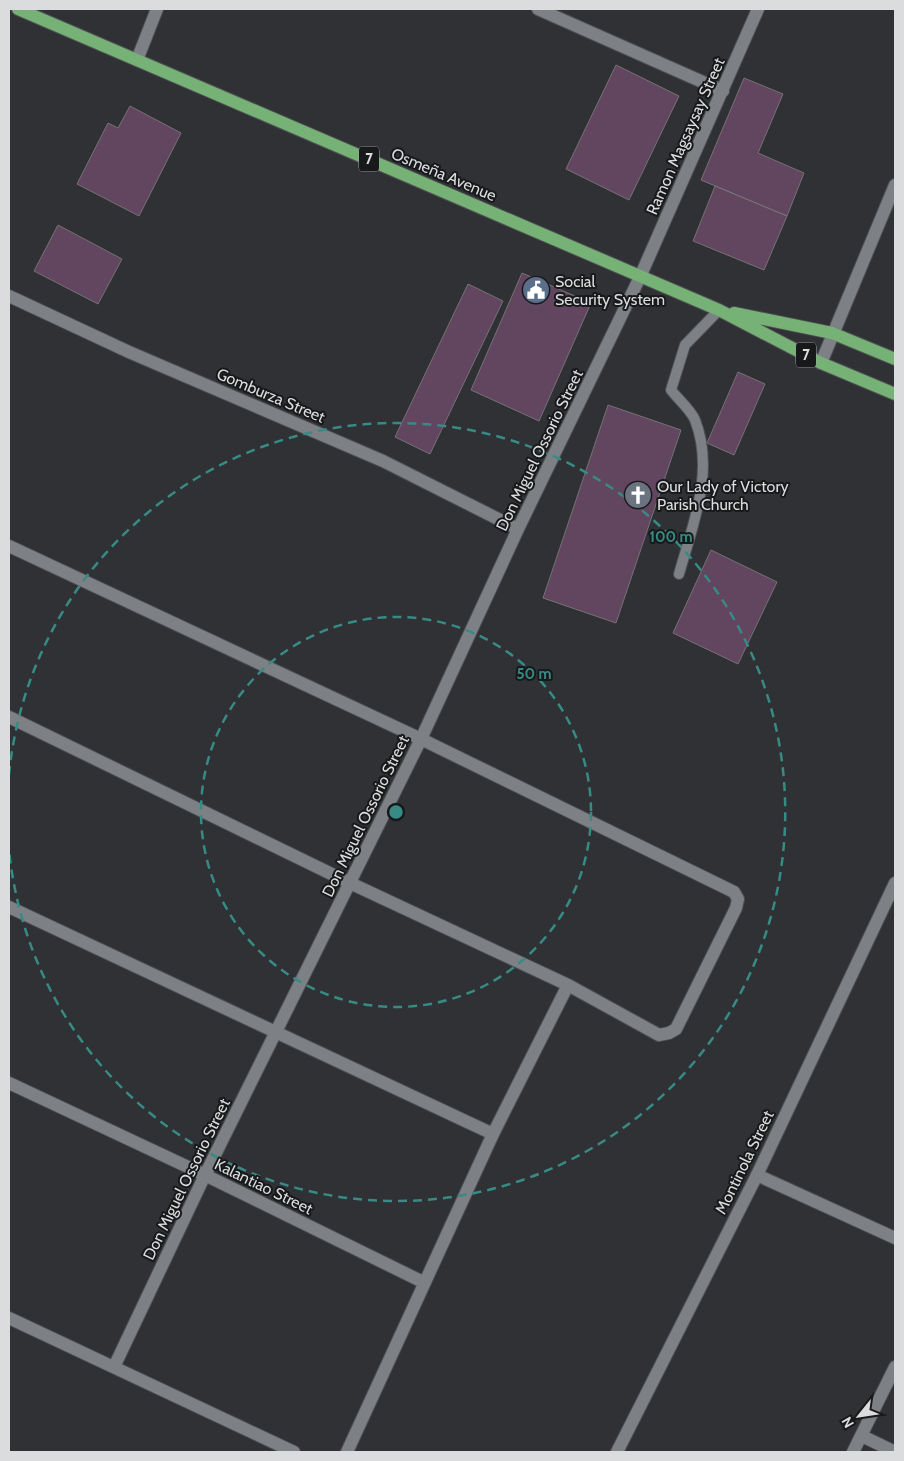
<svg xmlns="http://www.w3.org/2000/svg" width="904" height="1461" viewBox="0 0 904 1461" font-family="Cabin,sans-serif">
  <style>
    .building { fill: #62455f; stroke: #767276 }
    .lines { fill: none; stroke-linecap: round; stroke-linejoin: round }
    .lane-casing { stroke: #4e5053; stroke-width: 12 }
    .street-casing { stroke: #4e5053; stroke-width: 14 }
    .secondary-casing { stroke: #4e5053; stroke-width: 14 }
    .primary-casing { stroke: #4e5053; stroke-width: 14 }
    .lane { stroke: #7d8085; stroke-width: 10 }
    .street { stroke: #7d8085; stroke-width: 12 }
    .secondary { stroke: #7d8085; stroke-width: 12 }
    .primary { stroke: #76b175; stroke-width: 12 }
    .ring { fill: none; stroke: #388a84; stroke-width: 2.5; stroke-dasharray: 9 6 }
    .labels { text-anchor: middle; stroke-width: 4; stroke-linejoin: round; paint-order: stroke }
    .shield { fill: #18191b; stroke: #a0a2a4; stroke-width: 1 }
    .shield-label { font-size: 15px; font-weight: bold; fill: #dadcde }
    .street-label { font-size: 16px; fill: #dadcde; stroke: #18191b }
    .poi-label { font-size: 16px; fill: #dadcde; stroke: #18191b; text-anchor: start }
    .centre { fill: #388a84; stroke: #18191b; stroke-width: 2.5 }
    .ring-label { font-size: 15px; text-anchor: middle; font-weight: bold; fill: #388a84; stroke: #18191b; stroke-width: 4; stroke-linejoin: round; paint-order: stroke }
  </style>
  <rect width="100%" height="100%" fill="#2f3135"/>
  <path class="building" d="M 616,65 L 679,96 L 629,200 L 566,169 Z
    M 744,78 L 783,94 L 758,153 L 804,173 L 787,216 L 701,180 Z
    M 130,106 L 181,133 L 139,216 L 77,184 L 108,123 L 118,128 Z
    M 715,186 L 787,216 L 764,270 L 693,241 Z
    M 58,225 L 122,259 L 98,304 L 34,271 Z
    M 522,273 L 591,303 L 539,421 L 471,390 Z
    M 468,284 L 503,301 L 430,454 L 395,437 Z
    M 738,372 L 765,384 L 734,455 L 707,443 Z
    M 608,405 L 681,430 L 616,623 L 543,598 Z
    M 711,550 L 777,582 L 738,664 L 673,633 Z"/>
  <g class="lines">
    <g class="lane-casing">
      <path id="lane" d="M 679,574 C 693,524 715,471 695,420 C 691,410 678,399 671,390 L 685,345 L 719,310"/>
    </g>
    <g class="street-casing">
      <path id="street" d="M 538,9 L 723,91
        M 137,60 L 157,9
        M 9,296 L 129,352 L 383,461 L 518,529
        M 821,363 L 895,185
        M 9,546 L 421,739 L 734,892 L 738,899 L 736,908 L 676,1029 L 669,1033 L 659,1035 L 568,985
        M 9,717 L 350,883 L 568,985 L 493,1134 L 347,1452
        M 9,907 L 493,1134
        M 9,1083 L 205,1175 L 423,1282
        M 757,1175 L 895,1238
        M 9,1318 L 294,1452
        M 114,1367 L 205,1175 L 421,739 L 518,529 L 640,277 L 758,9
        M 862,1436 L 895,1452
        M 853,1452 L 895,1367"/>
    </g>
    <g class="secondary-casing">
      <path id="secondary" d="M 617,1452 L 757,1175 L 895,883"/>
    </g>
    <g class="primary-casing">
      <path id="primary" d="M 18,9 L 719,310 L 821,363 L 895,394
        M 734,313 L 832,333 L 895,359"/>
    </g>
    <use href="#lane" class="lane"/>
    <use href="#street" class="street"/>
    <use href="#secondary" class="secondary"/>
    <use href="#primary" class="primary"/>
  </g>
  <g class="ring">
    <circle cx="396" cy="812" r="195"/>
    <path d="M9 775A389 389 0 1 1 9 849"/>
  </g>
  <defs>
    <g id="civic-disc" transform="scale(1.4375)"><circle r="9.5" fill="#5c6f8a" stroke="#18191b"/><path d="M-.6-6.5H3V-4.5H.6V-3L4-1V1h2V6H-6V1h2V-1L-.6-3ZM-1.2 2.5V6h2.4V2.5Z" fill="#fff"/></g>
    <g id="church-disc" transform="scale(1.4375)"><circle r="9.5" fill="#6b7280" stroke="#18191b"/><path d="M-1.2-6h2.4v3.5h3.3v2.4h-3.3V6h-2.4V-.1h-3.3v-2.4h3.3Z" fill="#fff"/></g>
  </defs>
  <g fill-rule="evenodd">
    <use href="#civic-disc" x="536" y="290"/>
    <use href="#church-disc" x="638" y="495"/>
  </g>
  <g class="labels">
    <g class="shield">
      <rect x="359" y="146.5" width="20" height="25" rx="4"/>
      <rect x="796" y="342.5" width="20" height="25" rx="4"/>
    </g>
    <g class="shield-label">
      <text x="369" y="164">7</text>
      <text x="806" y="360">7</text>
    </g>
    <g class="street-label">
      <text transform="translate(685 136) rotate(-66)" y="6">Ramon Magsaysay Street</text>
      <text transform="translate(444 174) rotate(23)" y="6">Osmeña Avenue</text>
      <text transform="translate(271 395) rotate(23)" y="6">Gomburza Street</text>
      <text transform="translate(539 450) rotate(-64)" y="6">Don Miguel Ossorio Street</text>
      <text transform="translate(365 816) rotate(-64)" y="6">Don Miguel Ossorio Street</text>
      <text transform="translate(744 1162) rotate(-64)" y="6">Montinola Street</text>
      <text transform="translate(186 1179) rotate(-64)" y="6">Don Miguel Ossorio Street</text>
      <text transform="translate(264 1186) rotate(26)" y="6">Kalantiao Street</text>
    </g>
    <g class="poi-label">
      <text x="555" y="287">Social<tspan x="555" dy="18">Security System</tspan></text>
      <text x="657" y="492">Our Lady of Victory<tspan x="657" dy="18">Parish Church</tspan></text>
    </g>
  </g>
  <circle cx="396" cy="812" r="8" class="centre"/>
  <g class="ring-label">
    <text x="671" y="542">100 m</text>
    <text x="534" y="679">50 m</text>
  </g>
  <rect width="904" height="1461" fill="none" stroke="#dadcde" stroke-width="20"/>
  <g transform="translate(859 1416) rotate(240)" stroke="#18191b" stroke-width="4" paint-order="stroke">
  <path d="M0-4L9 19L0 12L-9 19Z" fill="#dadcde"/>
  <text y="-8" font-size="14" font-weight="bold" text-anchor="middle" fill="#dadcde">N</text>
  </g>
</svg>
